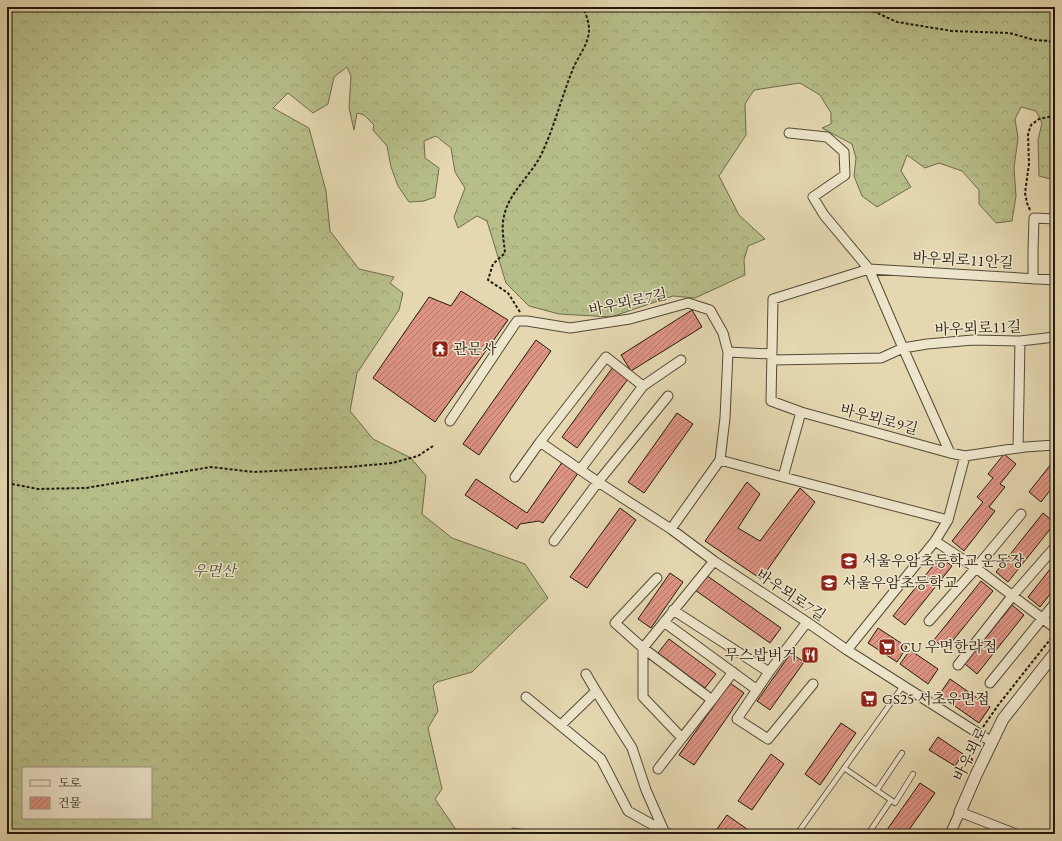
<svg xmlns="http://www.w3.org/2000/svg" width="1062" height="841" viewBox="0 0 1062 841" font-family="'EB Garamond','Noto Serif KR',serif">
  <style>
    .forest { fill: url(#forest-crowns); stroke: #6e6c4c; fill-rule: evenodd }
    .building { fill: url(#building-hatch); stroke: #24190d }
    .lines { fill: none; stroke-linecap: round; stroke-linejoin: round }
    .service-casing { stroke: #544936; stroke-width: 6 }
    .minor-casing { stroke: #544936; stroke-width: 11 }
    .tertiary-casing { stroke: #544936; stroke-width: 13 }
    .path { stroke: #24190d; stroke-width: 2; stroke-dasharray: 3 2; stroke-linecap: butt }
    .service { stroke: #eee6cc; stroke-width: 4.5 }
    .minor { stroke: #eee6cc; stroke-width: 9 }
    .tertiary { stroke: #eee6cc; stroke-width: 11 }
    .labels { text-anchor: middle; stroke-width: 3; stroke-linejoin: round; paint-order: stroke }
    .street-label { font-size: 15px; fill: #24190d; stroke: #eee6cc }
    .poi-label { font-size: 15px; fill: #24190d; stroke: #eee6cc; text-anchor: start }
    .park-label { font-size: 15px; font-style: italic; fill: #504b32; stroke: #eee6cc }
  </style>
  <defs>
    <pattern id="forest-crowns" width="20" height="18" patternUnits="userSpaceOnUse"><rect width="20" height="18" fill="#b7be8a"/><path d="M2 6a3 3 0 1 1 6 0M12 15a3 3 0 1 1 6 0" fill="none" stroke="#9da376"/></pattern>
    <pattern id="building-hatch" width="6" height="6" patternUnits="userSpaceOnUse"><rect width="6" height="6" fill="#de9483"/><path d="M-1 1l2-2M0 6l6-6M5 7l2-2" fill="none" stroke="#b4786a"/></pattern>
  </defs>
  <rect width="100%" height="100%" fill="#e5d8b1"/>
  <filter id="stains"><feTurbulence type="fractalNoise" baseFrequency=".005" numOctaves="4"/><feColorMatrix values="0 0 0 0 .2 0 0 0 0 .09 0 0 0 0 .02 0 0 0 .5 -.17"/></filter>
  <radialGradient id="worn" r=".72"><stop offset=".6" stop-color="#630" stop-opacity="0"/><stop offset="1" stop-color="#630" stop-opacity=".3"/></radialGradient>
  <path class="forest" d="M 7,7 L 1055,7 L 1055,44 L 1053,49 L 1055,55 L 1055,180 L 1039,176 L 1038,140 L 1042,123 L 1036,111 L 1021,107 L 1015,119 L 1018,138 L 1014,168 L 1016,196 L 1012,221 L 996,223 L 979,204 L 979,190 L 962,171 L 939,163 L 925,168 L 907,155 L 901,171 L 911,187 L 877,207 L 862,196 L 854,176 L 856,158 L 852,144 L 822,128 L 831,124 L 831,113 L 820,95 L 800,83 L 754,90 L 745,104 L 746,135 L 719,176 L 739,215 L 765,239 L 748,246 L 744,260 L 745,275 L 695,298 L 673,296 L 611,317 L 559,314 L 529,306 L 506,283 L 487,221 L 477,216 L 458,228 L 454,217 L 465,188 L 455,172 L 451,148 L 436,136 L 424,141 L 425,158 L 439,168 L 435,197 L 424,201 L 409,202 L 398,186 L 391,167 L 387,146 L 373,130 L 374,125 L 364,115 L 357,113 L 354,130 L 349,108 L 351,76 L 347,67 L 334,77 L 328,104 L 313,113 L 288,93 L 273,108 L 309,128 L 326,191 L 330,231 L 359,269 L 394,277 L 390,283 L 403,293 L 399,310 L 357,373 L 350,411 L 373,439 L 411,458 L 426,476 L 422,514 L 452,538 L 525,564 L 548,598 L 472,672 L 437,682 L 433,686 L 438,711 L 428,728 L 442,789 L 435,799 L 459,834 L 7,834 ZM 23,768 L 151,768 L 151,818 L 23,818 Z
    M 512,828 L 537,831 L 542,834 L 509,834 Z"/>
  <path class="building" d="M 461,291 L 508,320 L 435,422 L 373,378 L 429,297 L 451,306 Z
    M 692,310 L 702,327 L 631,371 L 621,355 Z
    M 536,340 L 551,351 L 479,455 L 463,444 Z
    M 613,367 L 628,379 L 577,448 L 562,437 Z
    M 677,413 L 693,424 L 644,493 L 628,482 Z
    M 1004,454 L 1016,464 L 1000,484 L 1005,487 L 989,507 L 995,511 L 964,551 L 952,541 L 983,502 L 977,497 L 993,478 L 988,474 Z
    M 1055,459 L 1055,484 L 1041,502 L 1029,492 Z
    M 563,461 L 579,472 L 543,523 L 539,521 L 520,524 L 517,529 L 465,495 L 476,479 L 527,513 Z
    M 747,482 L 760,494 L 738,528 L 760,541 L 800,488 L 815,502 L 761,579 L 705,541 Z
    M 620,508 L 636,520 L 587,588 L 570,577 Z
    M 1043,513 L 1055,523 L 1008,582 L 996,572 Z
    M 940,557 L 952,566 L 905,625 L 893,616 Z
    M 1055,563 L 1055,588 L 1040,607 L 1028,597 Z
    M 670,573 L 683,582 L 651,628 L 638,619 Z
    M 706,575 L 781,628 L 770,643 L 695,590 Z
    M 981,581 L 993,591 L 946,649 L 934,640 Z
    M 1012,605 L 1024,615 L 977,674 L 965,664 Z
    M 878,628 L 907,647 L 897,662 L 868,643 Z
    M 669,639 L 716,674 L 705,688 L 658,653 Z
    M 910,650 L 938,669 L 928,684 L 900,664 Z
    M 791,653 L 804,662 L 770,710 L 757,701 Z
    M 950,679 L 990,707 L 979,723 L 939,695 Z
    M 730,683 L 744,693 L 694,765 L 679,755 Z
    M 841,723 L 856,733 L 820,785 L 805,774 Z
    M 938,737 L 963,754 L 955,766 L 929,750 Z
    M 771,754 L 784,764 L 752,810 L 738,801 Z
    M 920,783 L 935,793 L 906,834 L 884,834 Z
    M 727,815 L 754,834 L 724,834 L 717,829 Z"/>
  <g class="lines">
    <g class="service-casing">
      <path id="service" d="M 844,768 L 891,800 L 868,834
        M 877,790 L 902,753
        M 891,800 L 895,803 L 913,774
        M 797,834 L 903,686"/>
    </g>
    <g class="minor-casing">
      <path id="minor" d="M 789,133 L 827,137 L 844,152 L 845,175 L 813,197 L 824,215 L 869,269 L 903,348 L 950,453
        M 1033,279 L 1033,252 L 1034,218 L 1055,219
        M 1055,280 L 869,269 L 773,299 L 771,401 L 801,412 L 950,453 L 965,456 L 1025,447 L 1055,445
        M 728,352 L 772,354
        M 772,360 L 881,358 L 903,348 L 927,344 L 973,340 L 1020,341 L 1055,337
        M 643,386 L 681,360
        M 450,421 L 517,321 L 527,321 L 570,328 L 630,319 L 688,303 L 710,310 L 723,333 L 728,352 L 725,418 L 720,460 L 671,529
        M 1018,448 L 1020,341
        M 720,460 L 783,477 L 948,520
        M 580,470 L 643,386 L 606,357 L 540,442 L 598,482 L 671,529 L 714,561 L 807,622 L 847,650 L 992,742
        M 515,477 L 540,442
        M 783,477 L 801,412
        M 554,541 L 598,482 L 668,396
        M 935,541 L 976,568 L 1055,628
        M 657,578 L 615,623 L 643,648 L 714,561
        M 673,610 L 769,672 L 807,622
        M 929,621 L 976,568 L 1021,514
        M 664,622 L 757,690
        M 643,648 L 712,700 L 682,738 L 643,697 Z
        M 847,650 L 935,541 L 948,520 L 965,456
        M 958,665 L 1013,595 L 1055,547
        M 769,672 L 737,719 L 768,739 L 813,684
        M 990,683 L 1055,603
        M 596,691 L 632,748 L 646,790 L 664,831
        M 526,697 L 601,759 L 628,811 L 669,834
        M 712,700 L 733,672
        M 561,725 L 596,691 L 586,674
        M 658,769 L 682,738
        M 950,834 L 960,812 L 1016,834"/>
    </g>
    <g class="tertiary-casing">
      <path id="tertiary" d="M 960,812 L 976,775 L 1003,719 L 1055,653"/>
    </g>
    <path class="path" d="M 864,7 L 897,22 L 952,31 L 1009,33 L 1035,40 L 1049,41 L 1055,44
      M 1030,210 L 1027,203 L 1025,193 L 1029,164 L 1028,134 L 1031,125 L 1039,119 L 1053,116 L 1055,114
      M 520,312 L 508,293 L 488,280 L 493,264 L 505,253 C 504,241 501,228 504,216 C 509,193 529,177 540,157 C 554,129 561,98 573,69 C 578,56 589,44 589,30 C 589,22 586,13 582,7
      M 7,483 L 38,489 L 86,488 L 211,467 L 254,472 L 349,467 L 392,463 L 418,456 L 433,446
      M 983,727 L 999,704 L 1052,637
      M 972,761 L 970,748 L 974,741"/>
    <use href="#service" class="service"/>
    <use href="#minor" class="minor"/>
    <use href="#tertiary" class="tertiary"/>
  </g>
  <defs>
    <g id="temple-square" transform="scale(0.9)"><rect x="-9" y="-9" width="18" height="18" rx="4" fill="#8f2418" stroke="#eee6cc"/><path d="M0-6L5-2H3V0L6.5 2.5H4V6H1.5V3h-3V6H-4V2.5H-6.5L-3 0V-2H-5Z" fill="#fff"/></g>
    <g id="school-square" transform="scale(0.9)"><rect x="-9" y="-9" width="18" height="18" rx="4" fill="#8f2418" stroke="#eee6cc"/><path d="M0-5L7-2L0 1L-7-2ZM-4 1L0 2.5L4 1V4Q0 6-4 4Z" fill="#fff"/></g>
    <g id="supermarket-square" transform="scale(0.9)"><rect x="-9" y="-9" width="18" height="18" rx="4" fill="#8f2418" stroke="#eee6cc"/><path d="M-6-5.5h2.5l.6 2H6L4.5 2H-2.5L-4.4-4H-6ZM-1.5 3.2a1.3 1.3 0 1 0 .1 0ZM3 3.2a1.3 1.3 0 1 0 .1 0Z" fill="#fff"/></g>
    <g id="restaurant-square" transform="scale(0.9)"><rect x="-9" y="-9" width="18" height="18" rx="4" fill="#8f2418" stroke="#eee6cc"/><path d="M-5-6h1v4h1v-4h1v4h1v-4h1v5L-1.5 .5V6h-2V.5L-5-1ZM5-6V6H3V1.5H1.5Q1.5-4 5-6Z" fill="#fff"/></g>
  </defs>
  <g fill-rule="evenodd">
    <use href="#temple-square" x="440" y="349"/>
    <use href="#school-square" x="849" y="561"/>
    <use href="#school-square" x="829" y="583"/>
    <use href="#supermarket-square" x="887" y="647"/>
    <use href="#restaurant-square" x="810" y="655"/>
    <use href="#supermarket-square" x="869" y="699"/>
  </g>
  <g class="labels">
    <g class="street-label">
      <text transform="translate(963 260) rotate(3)" y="5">바우뫼로11안길</text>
      <text transform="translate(628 302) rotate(-12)" y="5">바우뫼로7길</text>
      <text transform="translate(978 328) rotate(-2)" y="5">바우뫼로11길</text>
      <text transform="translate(879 419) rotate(15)" y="5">바우뫼로9길</text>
      <text transform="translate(791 595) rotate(34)" y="5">바우뫼로7길</text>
      <text transform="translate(970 754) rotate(-64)" y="5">바우뫼로</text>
    </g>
    <g class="poi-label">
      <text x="453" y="354">관문사</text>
      <text x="862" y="566">서울우암초등학교 운동장</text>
      <text x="842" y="588">서울우암초등학교</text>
      <text x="900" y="652">CU 우면한라점</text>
      <text x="797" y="660" text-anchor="end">무스밥버거</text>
      <text x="882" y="704">GS25 서초우면점</text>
    </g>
    <g class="park-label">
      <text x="214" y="576">우면산</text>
    </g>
  </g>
  <rect width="1062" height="841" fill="none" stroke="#e5d8b1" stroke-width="24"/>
  <rect x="8" y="8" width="1046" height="825" fill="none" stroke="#24190d" stroke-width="2"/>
  <rect x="12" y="12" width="1038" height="817" fill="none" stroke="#24190d"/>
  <rect x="22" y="767" width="130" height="52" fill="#eee6cc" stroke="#9d9480"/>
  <rect x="30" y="780" width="20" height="6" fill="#eee6cc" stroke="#9d9480"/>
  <text x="58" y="787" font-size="12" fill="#24190d">도로</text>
  <rect x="30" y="797" width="20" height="12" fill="url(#building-hatch)" stroke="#9d9480"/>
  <text x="58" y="807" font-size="12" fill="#24190d">건물</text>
  <rect width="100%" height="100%" filter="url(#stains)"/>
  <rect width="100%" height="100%" fill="url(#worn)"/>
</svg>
